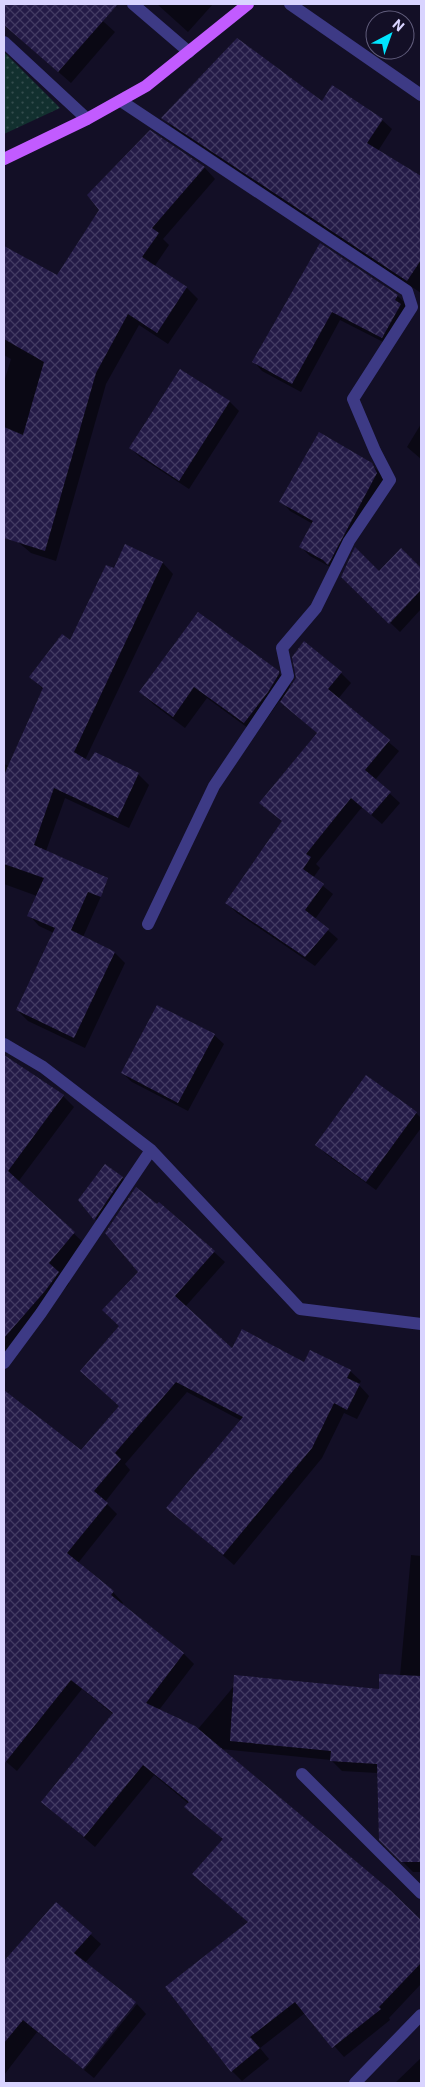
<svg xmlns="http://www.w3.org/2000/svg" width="425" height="2087" viewBox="0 0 425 2087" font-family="Roboto,sans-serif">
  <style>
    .park { fill: url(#park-dots) }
    .shadow { fill: #0007 }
    .building { fill: url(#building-cross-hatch) }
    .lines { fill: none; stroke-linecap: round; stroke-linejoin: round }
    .lane { stroke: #3d3a85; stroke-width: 12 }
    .street { stroke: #3d3a85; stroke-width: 12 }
    .primary { stroke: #c25bff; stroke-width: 12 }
  </style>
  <defs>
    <pattern id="park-dots" width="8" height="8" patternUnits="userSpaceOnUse" patternTransform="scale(1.25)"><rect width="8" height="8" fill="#12302f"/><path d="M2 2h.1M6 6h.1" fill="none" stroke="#344d4e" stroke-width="1.8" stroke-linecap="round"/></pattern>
    <pattern id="building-cross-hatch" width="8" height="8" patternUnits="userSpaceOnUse" patternTransform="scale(1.25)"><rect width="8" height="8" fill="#241b47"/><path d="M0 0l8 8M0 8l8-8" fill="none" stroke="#433b63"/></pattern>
  </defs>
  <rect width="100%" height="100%" fill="#130f26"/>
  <path class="park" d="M 4,52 L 60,108 L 4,134 Z"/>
  <path class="shadow" d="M 10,4 L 84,4 L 115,32 L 71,83 L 4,24 L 4,11 Z
    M 157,4 L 213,4 L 188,32 Z
    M 323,103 L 382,120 L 392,129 L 378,151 L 421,177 L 421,293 L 172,127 L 163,118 Z
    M 204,167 L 215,179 L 163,239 L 169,245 L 154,267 L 187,288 L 198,299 L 168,344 L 139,325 L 106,384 L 56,561 L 31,553 L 4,530 L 4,382 L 11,359 L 4,355 L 4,248 L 58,277 Z
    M 321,245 L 399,297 L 408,306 L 391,346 L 340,320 L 301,392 L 262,371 L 254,362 Z
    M 181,370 L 230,402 L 239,411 L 189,489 L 140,457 L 130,448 Z
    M 421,424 L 421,459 L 407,447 Z
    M 371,464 L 381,474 L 386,483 L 334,569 L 310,556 L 300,546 L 313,524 L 290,511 L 281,501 Z
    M 126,546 L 163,563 L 173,574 L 85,760 L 138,774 L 149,785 L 129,828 L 65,798 L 46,851 L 96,874 L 106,885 L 83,937 L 115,953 L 125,963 L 85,1048 L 28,1021 L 17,1010 L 54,933 L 39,926 L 29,915 L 37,896 L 4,884 L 4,764 L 9,766 L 44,690 L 30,677 L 70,642 L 114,570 Z
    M 401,550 L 421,569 L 421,609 L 400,632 L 342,576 L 379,572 Z
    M 278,672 L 290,685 L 289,690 L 341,673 L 351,683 L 338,699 L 399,751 L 375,780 L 400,803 L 382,824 L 362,807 L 316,864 L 320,868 L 313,878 L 333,894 L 315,919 L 338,939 L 315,966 L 237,913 L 227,903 L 283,822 L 261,803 L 318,734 L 280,700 L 256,734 L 207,698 L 185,728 L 153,704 L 141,692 Z
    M 214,1035 L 224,1044 L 188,1111 L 132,1082 L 122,1073 Z
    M 8,1059 L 63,1096 L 74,1107 L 18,1182 L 85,1244 L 60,1274 L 69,1283 L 68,1285 L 4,1360 L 4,1140 L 15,1128 L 4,1119 L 4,1064 Z
    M 416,1113 L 421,1118 L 421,1128 L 376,1190 L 326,1154 L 317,1145 Z
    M 122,1178 L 127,1183 L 100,1224 L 79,1200 Z
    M 214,1252 L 225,1262 L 185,1307 L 232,1350 L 350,1371 L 361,1381 L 359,1385 L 369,1396 L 357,1419 L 344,1413 L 322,1458 L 234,1565 L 168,1508 L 242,1421 L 187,1392 L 125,1464 L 130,1470 L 105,1502 L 117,1514 L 78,1563 L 113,1592 L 123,1603 L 121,1605 L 184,1654 L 194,1664 L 159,1710 L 198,1729 L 235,1685 L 380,1691 L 400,1676 L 411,1555 L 421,1556 L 421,1872 L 413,1872 L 380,1839 L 378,1773 L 342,1771 L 331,1760 L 221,1749 L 389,1891 L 421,1922 L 421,1984 L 389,2018 L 390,2020 L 344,2057 L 305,2013 L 260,2048 L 269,2059 L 242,2081 L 232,2071 L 249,1922 L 194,1874 L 224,1840 L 186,1807 L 189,1804 L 154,1775 L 95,1847 L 43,1802 L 113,1714 L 82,1689 L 17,1771 L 4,1760 L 4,1392 L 81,1451 L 120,1406 L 81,1371 Z
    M 57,1904 L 101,1944 L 85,1963 L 135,2003 L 82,2068 L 37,2032 L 4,2075 L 4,1962 Z
    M 137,2004 L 146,2014 L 94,2078 L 84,2070 Z
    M 421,2058 L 421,2083 L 395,2083 Z"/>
  <path class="building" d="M 4,4 L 118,4 L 58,72 L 4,25 Z
    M 237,38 L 322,101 L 332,85 L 383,119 L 367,143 L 421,176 L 421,260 L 407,281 L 161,118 Z
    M 150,130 L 205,167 L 152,228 L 159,233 L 142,257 L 187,287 L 157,333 L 128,314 L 96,373 L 45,551 L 4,538 L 4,427 L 23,435 L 44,362 L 4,339 L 4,246 L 57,275 L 99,210 L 87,195 Z
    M 320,243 L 398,295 L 395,300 L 401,304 L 382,338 L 332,312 L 292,384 L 252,362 Z
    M 180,369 L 230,401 L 179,481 L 129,448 Z
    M 319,432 L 372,463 L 377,473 L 328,565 L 323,560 L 299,547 L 313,521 L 279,502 Z
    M 125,544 L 163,562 L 74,752 L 89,761 L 95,752 L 139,773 L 118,818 L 54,788 L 34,845 L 108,878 L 101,897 L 88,892 L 71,930 L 115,952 L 74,1038 L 16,1010 L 55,928 L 27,916 L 44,878 L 4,864 L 4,775 L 43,688 L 29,677 L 62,634 L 70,640 L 106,565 L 114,568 Z
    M 355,547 L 379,571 L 401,548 L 421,568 L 421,590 L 389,624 L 341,577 Z
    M 198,612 L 279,671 L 279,674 L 268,692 L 244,723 L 194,687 L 173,717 L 139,692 Z
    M 304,641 L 342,672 L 328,689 L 390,740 L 365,770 L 391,792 L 371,815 L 351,798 L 306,854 L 311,857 L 303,869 L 324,884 L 305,910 L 329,929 L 305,957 L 225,903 L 282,821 L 259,803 L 317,733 L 280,702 L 296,678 L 292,657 Z
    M 157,1005 L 215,1034 L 178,1103 L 121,1073 Z
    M 4,1055 L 64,1095 L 8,1171 L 75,1232 L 49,1263 L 59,1272 L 45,1291 L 4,1338 Z
    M 366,1075 L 417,1112 L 366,1182 L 315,1145 Z
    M 105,1164 L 123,1177 L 94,1220 L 78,1200 Z
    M 136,1187 L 157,1204 L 159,1202 L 215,1251 L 175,1296 L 232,1348 L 242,1329 L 304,1362 L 310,1350 L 351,1370 L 347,1378 L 360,1384 L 347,1410 L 334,1403 L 312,1448 L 223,1555 L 166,1508 L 243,1417 L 176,1382 L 115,1453 L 121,1459 L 94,1491 L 108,1503 L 67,1553 L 114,1591 L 111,1595 L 184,1653 L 146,1703 L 195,1726 L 390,1890 L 421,1920 L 421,1963 L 379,2007 L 381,2009 L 332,2048 L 295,2002 L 250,2037 L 260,2048 L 231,2072 L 165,1987 L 248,1922 L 192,1874 L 223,1839 L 184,1807 L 189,1802 L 143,1765 L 84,1837 L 41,1802 L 113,1713 L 71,1680 L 4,1764 L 4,1390 L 81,1450 L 119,1406 L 80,1371 L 119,1326 L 102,1310 L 138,1272 L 105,1233 Z
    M 379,1674 L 421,1676 L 421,1862 L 401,1862 L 379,1840 L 377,1764 L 330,1761 L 331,1751 L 230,1741 L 234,1675 L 379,1689 Z
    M 56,1902 L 92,1933 L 74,1953 L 136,2002 L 83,2069 L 23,2020 L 4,2043 L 4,1961 Z"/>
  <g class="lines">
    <path class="lane" d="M 133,4 L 189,52
      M 4,42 L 87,119"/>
    <path class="street" d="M 290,4 L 421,95
      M 121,101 L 407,291 L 412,307 L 353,399 L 375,451 L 390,480 L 349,541 L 316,608 L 282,648 L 288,676 L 214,786 L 148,924
      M 4,1044 L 43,1067 L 151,1150 L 300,1309 L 421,1324
      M 4,1363 L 41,1313 L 151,1150
      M 302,1774 L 421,1893
      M 355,2083 L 421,2015"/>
    <path class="primary" d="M 4,159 L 87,119 L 146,86 L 248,4"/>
  </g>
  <rect width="425" height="2087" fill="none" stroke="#d9d4ff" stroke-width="10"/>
  <g transform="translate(390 35) rotate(41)"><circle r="24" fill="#130f26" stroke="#625e7d"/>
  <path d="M0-4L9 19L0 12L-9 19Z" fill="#00e5ff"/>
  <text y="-8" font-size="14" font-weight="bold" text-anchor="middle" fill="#d9d4ff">N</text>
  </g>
</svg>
